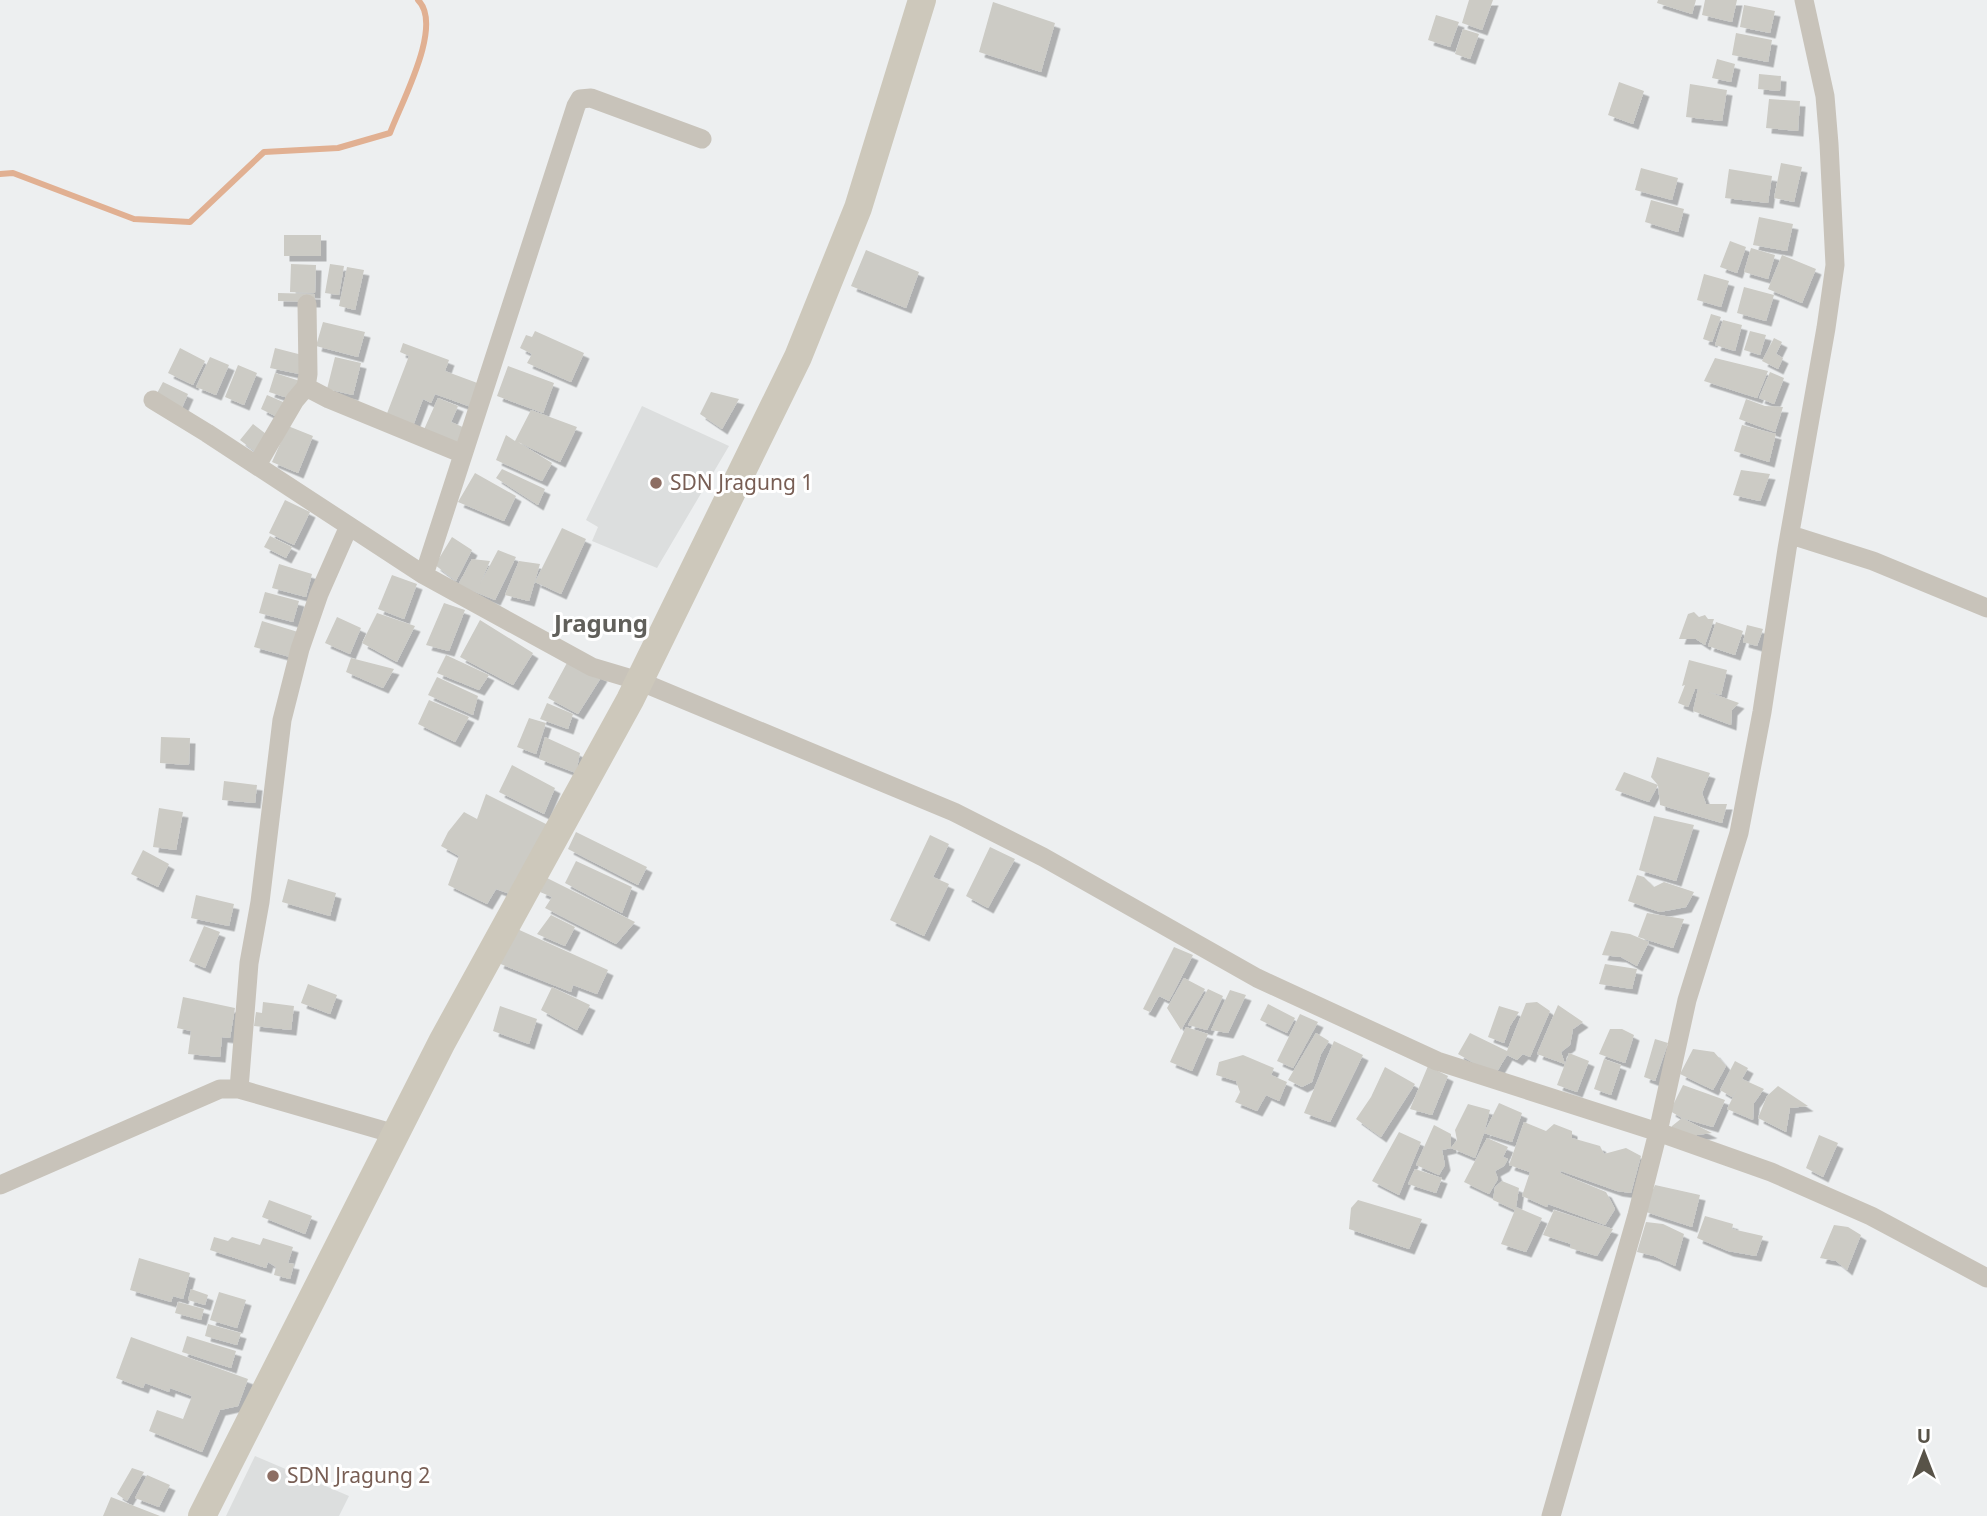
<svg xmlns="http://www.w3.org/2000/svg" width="1987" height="1516" viewBox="0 0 1987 1516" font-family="'Noto Sans',sans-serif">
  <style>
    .education { fill: #dcdede }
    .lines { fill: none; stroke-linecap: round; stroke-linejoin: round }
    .stream { stroke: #e1b092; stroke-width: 6 }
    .building { fill: #cccbc5; filter: url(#shadow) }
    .street { stroke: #c8c3ba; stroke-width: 19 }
    .secondary { stroke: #cdc8bb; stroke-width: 28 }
    .education-dot { fill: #8d6e63; stroke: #fff; stroke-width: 2.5 }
    .labels { text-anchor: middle; stroke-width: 6; stroke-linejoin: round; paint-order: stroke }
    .education-label { font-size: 21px; fill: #785e54; stroke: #fff; text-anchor: start }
    .quarter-label { font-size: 24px; font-weight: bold; fill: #61605b; stroke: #fff }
  </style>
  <defs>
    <filter id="shadow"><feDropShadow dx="5.5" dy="5.5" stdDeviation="0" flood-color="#0004"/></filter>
  </defs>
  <rect width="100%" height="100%" fill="#edeff0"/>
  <path class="education" d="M 642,406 L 729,446 L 657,568 L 592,541 L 598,527 L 586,520 Z
    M 255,1456 L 349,1496 L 339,1516 L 226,1516 Z"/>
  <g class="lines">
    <path class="stream" d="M 0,174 L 13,173 L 134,219 L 190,222 L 264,152 L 338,148 L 390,133 C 401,103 444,25 418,0"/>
  </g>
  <path class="building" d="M 1469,0 L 1493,0 L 1482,30 L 1462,23 Z
    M 1658,0 L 1696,0 L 1692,14 L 1657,3 Z
    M 1705,0 L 1737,0 L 1732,22 L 1702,15 Z
    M 993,2 L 1055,23 L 1041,72 L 979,52 Z
    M 1744,5 L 1775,11 L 1770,33 L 1740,27 Z
    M 1436,15 L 1459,22 L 1450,47 L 1428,40 Z
    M 1463,29 L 1479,34 L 1470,59 L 1455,54 Z
    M 1736,33 L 1772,40 L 1768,62 L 1732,55 Z
    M 1717,59 L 1735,64 L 1731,82 L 1712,78 Z
    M 1759,74 L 1781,76 L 1780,91 L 1758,89 Z
    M 1619,82 L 1644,91 L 1633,124 L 1608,115 Z
    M 1690,84 L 1727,90 L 1722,121 L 1686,117 Z
    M 1769,99 L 1800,101 L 1798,131 L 1766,128 Z
    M 1781,163 L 1802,167 L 1794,202 L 1774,198 Z
    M 1641,168 L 1678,178 L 1672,200 L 1635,190 Z
    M 1729,169 L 1772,176 L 1768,203 L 1725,198 Z
    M 1651,200 L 1684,209 L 1678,232 L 1645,222 Z
    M 1759,217 L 1793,224 L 1787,251 L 1753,245 Z
    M 284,235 L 321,235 L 321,256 L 284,256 Z
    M 1730,241 L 1746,247 L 1737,273 L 1720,267 Z
    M 1751,248 L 1775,255 L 1768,279 L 1744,272 Z
    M 866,250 L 919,272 L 906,308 L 851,286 Z
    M 1782,255 L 1816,269 L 1802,303 L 1768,289 Z
    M 291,264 L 316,265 L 315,293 L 290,292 Z
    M 330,264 L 344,266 L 339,295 L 325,293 Z
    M 347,267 L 364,270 L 355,310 L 339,306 Z
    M 1704,274 L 1729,281 L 1721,307 L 1697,300 Z
    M 1744,287 L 1774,295 L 1766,321 L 1737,313 Z
    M 278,293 L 315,294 L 315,302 L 278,301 Z
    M 1711,314 L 1721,317 L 1712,342 L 1703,339 Z
    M 1723,320 L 1742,325 L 1735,351 L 1715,345 Z
    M 323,322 L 365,332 L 358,357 L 316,346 Z
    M 535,331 L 584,353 L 571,382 L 527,363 L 532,354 L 520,348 L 526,335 L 532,337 Z
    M 1750,331 L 1766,335 L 1760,355 L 1744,350 Z
    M 1774,338 L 1782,342 L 1776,354 L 1783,358 L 1778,369 L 1762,361 Z
    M 403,343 L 449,360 L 445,371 L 480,384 L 471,407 L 435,394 L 431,403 L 423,399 L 413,426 L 386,416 L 409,356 L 400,352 Z
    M 180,348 L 205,361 L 193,385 L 168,373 Z
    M 275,348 L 306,356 L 304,375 L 270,368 Z
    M 210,357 L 229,365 L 216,395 L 196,387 Z
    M 335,357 L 361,363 L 353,395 L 327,389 Z
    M 1715,358 L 1768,371 L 1757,398 L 1704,381 Z
    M 238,365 L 257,373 L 244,405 L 225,397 Z
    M 508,366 L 554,383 L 543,413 L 497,396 Z
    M 1770,372 L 1784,378 L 1774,404 L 1759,398 Z
    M 275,373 L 300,381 L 294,400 L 269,392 Z
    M 163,382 L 188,394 L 181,410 L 155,397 Z
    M 711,392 L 739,399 L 722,429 L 700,414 Z
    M 267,395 L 290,405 L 281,419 L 261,409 Z
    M 438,398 L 458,406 L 451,422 L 465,428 L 456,448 L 422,434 Z
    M 1746,399 L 1765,406 L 1783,407 L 1775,432 L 1739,419 Z
    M 531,410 L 577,427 L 560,462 L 518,442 L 552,463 L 542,481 L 496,460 L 506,435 L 515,441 Z
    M 253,424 L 270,437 L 257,453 L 240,440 Z
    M 1742,425 L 1776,434 L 1769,462 L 1734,451 Z
    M 288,426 L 313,436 L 298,473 L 272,462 Z
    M 502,469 L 545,489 L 538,505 L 496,478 Z
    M 1741,470 L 1770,474 L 1760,501 L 1733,495 Z
    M 475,473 L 516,496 L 504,521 L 458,502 Z
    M 285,500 L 310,512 L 294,545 L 269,533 Z
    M 562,528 L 586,539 L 561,594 L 535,582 Z
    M 270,536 L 292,547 L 286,558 L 264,547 Z
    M 452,537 L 472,550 L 456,581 L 435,565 Z
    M 498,550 L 516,557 L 495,600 L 458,585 L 472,559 L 490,561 L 480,584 Z
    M 519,561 L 540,564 L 529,601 L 505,595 Z
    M 279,564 L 312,574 L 306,597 L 272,588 Z
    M 392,575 L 417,584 L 404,619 L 378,609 Z
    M 265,592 L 299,601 L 293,622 L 259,613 Z
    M 444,603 L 465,610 L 449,651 L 426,645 Z
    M 1694,612 L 1699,617 L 1705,615 L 1708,619 L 1714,619 L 1705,645 L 1696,639 L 1679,639 L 1688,614 Z
    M 377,613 L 415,626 L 397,662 L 362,643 Z
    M 337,617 L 361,628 L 350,654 L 325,643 Z
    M 480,620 L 533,653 L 513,685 L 460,657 Z
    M 262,621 L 298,632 L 290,657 L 254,647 Z
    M 1716,622 L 1743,631 L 1735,655 L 1708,646 Z
    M 1747,625 L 1763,629 L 1757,646 L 1743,642 Z
    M 446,655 L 489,675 L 479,690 L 437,673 Z
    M 351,658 L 394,669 L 383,688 L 346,672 Z
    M 1689,660 L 1727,670 L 1721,695 L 1708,692 L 1739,703 L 1732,710 L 1731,725 L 1693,711 L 1698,689 L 1695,689 L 1688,707 L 1678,703 L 1685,685 L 1682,686 Z
    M 568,661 L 602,676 L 578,714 L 548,698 Z
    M 437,677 L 478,696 L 473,715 L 428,695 Z
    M 429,700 L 469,717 L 455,742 L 418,724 Z
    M 547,703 L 573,714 L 568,729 L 540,719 Z
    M 529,718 L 546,723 L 536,754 L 517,747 Z
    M 161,737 L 190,738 L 189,765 L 160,763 Z
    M 545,737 L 580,753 L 576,773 L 539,759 Z
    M 1657,757 L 1710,773 L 1702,793 L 1706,804 L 1727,804 L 1722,823 L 1660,805 L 1658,785 L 1649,802 L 1615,790 L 1624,772 L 1658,785 L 1651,777 Z
    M 512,765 L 555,788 L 544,814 L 499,792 Z
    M 224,781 L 257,785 L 255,803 L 222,800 Z
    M 486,794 L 548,825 L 513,895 L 496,889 L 487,904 L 448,885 L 459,856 L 441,846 L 448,832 L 464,812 L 477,819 Z
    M 159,808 L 183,812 L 176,850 L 153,847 Z
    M 1654,816 L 1694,825 L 1676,881 L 1639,870 Z
    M 576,832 L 647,867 L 638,885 L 568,849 Z
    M 930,835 L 949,844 L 933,877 L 949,884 L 924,936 L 890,920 Z
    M 990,847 L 1015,859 L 988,908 L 966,896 Z
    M 143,850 L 169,864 L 158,887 L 131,874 Z
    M 576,861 L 632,887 L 622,913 L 565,883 Z
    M 1637,875 L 1644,877 L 1654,887 L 1664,882 L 1694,892 L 1686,907 L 1660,912 L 1628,901 Z
    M 547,878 L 635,922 L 616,944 L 545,908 L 552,897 L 540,892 Z
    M 288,879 L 336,893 L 330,916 L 282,902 Z
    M 196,895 L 234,904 L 229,926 L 191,918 Z
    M 1647,913 L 1684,919 L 1673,948 L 1638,937 Z
    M 551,915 L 575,927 L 565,946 L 537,934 Z
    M 204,926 L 220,932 L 205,968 L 189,961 Z
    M 515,928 L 608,970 L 597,994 L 573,985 L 571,992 L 498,963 Z
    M 1611,931 L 1630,934 L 1649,942 L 1637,966 L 1621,957 L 1602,955 Z
    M 1174,947 L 1193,955 L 1169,1001 L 1159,996 L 1150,1012 L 1143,1009 Z
    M 1605,964 L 1637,969 L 1632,989 L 1599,984 Z
    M 1184,978 L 1205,989 L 1181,1030 L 1167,1008 Z
    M 308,984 L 337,995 L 330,1014 L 301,1003 Z
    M 552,987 L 590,1005 L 577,1030 L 541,1010 Z
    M 1208,989 L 1223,996 L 1207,1030 L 1188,1025 Z
    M 1230,990 L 1246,995 L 1228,1033 L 1211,1030 Z
    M 183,997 L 235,1008 L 230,1038 L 222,1037 L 220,1057 L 188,1054 L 191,1031 L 177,1028 Z
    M 263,1002 L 294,1006 L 291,1030 L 254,1026 L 256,1012 L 262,1013 Z
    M 1537,1002 L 1550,1011 L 1530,1057 L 1523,1054 L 1517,1060 L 1507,1055 L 1495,1075 L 1458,1054 L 1470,1033 L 1507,1051 L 1526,1003 Z
    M 1268,1004 L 1295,1018 L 1287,1033 L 1260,1020 Z
    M 1558,1005 L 1583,1022 L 1573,1029 L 1570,1045 L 1561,1052 L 1565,1064 L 1569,1053 L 1589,1061 L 1577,1092 L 1557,1085 L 1565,1064 L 1537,1054 Z
    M 500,1006 L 537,1019 L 529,1044 L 493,1031 Z
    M 1499,1006 L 1519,1012 L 1510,1026 L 1504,1043 L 1488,1037 Z
    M 1300,1014 L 1318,1022 L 1293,1068 L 1277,1061 Z
    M 1186,1027 L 1208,1034 L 1192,1071 L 1170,1062 Z
    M 1610,1029 L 1622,1029 L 1634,1035 L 1625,1063 L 1599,1054 Z
    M 1316,1033 L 1329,1041 L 1321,1054 L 1312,1082 L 1302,1087 L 1288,1080 Z
    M 1655,1039 L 1668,1043 L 1655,1081 L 1644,1077 Z
    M 1334,1041 L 1363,1055 L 1330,1122 L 1304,1113 Z
    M 1693,1049 L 1714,1052 L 1726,1066 L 1713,1090 L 1680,1074 Z
    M 1243,1055 L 1274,1068 L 1271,1075 L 1287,1082 L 1279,1101 L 1266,1095 L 1257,1111 L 1235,1102 L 1240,1092 L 1236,1081 L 1216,1075 L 1219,1062 Z
    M 1604,1059 L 1621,1065 L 1611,1095 L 1594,1089 Z
    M 1735,1061 L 1748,1068 L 1742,1079 L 1764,1089 L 1754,1103 L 1753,1120 L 1727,1109 L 1738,1087 L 1732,1097 L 1720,1090 Z
    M 1428,1066 L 1448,1076 L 1432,1115 L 1410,1109 Z
    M 1385,1067 L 1415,1084 L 1381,1137 L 1356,1119 L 1371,1097 Z
    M 1683,1085 L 1725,1100 L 1713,1127 L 1682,1118 L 1670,1111 Z
    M 1778,1086 L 1808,1106 L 1790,1108 L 1786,1132 L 1758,1118 L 1767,1096 Z
    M 1499,1103 L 1522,1113 L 1512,1142 L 1484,1133 L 1475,1158 L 1451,1148 L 1457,1140 L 1455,1130 L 1468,1104 L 1490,1110 L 1484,1133 Z
    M 1682,1118 L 1712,1133 L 1667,1139 L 1672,1126 Z
    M 1524,1122 L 1546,1131 L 1554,1124 L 1572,1131 L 1572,1138 L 1600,1146 L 1604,1154 L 1626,1148 L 1641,1156 L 1631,1193 L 1617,1191 L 1561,1171 L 1560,1173 L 1606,1192 L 1615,1209 L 1605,1225 L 1548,1204 L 1547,1207 L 1522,1196 L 1530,1172 L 1509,1165 Z
    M 1434,1125 L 1451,1134 L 1451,1148 L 1442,1150 L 1445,1165 L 1439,1175 L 1416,1165 Z
    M 1399,1132 L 1421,1142 L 1399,1195 L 1372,1181 Z
    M 1819,1135 L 1838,1143 L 1823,1177 L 1806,1168 Z
    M 1487,1138 L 1508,1147 L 1503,1157 L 1508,1159 L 1504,1166 L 1495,1171 L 1498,1179 L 1489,1194 L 1464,1182 Z
    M 1415,1169 L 1442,1178 L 1436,1193 L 1408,1184 Z
    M 1502,1181 L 1519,1188 L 1516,1207 L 1542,1218 L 1526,1252 L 1501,1244 L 1515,1210 L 1493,1200 L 1495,1187 Z
    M 1655,1185 L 1700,1195 L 1692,1227 L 1643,1211 Z
    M 269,1200 L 312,1216 L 305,1234 L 262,1217 Z
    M 1358,1200 L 1422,1219 L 1409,1249 L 1349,1229 L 1351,1208 Z
    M 1554,1210 L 1613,1229 L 1597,1256 L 1570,1248 L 1571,1244 L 1543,1235 Z
    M 1705,1216 L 1733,1224 L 1732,1229 L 1763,1236 L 1756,1256 L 1728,1251 L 1697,1238 Z
    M 1646,1222 L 1663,1224 L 1684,1234 L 1675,1266 L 1654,1256 L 1637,1252 Z
    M 1834,1225 L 1848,1227 L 1861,1235 L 1847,1270 L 1836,1261 L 1820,1258 Z
    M 214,1237 L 228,1241 L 232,1237 L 260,1245 L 263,1238 L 293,1247 L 288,1263 L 294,1264 L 290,1279 L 274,1275 L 276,1267 L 268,1262 L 266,1268 L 210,1250 Z
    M 139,1258 L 190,1273 L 183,1299 L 173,1296 L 171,1302 L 130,1290 Z
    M 191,1289 L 208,1295 L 205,1305 L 188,1300 Z
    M 219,1292 L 246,1300 L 237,1328 L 210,1320 Z
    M 178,1302 L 204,1309 L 201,1320 L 175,1313 Z
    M 208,1324 L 241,1333 L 237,1345 L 205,1336 Z
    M 187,1336 L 236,1351 L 231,1368 L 182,1352 Z
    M 131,1337 L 248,1379 L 238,1406 L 220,1410 L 202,1452 L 149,1431 L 157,1410 L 183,1419 L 192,1396 L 170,1388 L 169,1392 L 145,1383 L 143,1388 L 116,1378 Z
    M 132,1468 L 144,1472 L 127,1501 L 117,1494 Z
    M 147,1475 L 170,1485 L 159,1507 L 135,1498 Z
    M 111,1497 L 160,1516 L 103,1516 Z"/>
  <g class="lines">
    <path class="street" d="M 307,304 L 308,374 L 306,387 L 329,399 L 463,454
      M 153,400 L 207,433 L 424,575 L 592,667 L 639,681 L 954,812 L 1043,857 L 1257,978 L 1437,1061 L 1658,1132 L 1771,1172 L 1871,1216 L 1987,1278
      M 257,465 L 295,400 L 306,387
      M 1791,535 L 1873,561 L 1987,608
      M 424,575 L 576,106 L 580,99 L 591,98 L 702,139
      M 239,1089 L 249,963 L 260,902 L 282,720 L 300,649 L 319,594 L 349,526
      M 0,1185 L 220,1089 L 239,1089 L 395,1134
      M 1551,1516 L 1637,1215 L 1658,1132 L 1687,1000 L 1739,833 L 1762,712 L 1787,549 L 1826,328 L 1835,265 L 1829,144 L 1825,96 L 1804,0"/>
    <path class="secondary" d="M 202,1516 L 442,1042 L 630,700 L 798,357 L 858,208 L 922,0"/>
  </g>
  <g class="education-dot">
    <circle cx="656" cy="483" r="7"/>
    <circle cx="273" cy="1476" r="7"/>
  </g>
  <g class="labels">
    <g class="education-label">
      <text x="670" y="490">SDN Jragung 1</text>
      <text x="287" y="1483">SDN Jragung 2</text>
    </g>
    <g class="quarter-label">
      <text x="601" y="632">Jragung</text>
    </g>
  </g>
  <g transform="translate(1924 1453)" stroke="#ffffff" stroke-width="5" paint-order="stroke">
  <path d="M0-5L12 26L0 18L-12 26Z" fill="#585348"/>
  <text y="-10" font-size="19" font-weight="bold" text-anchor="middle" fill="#585348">U</text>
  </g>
</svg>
